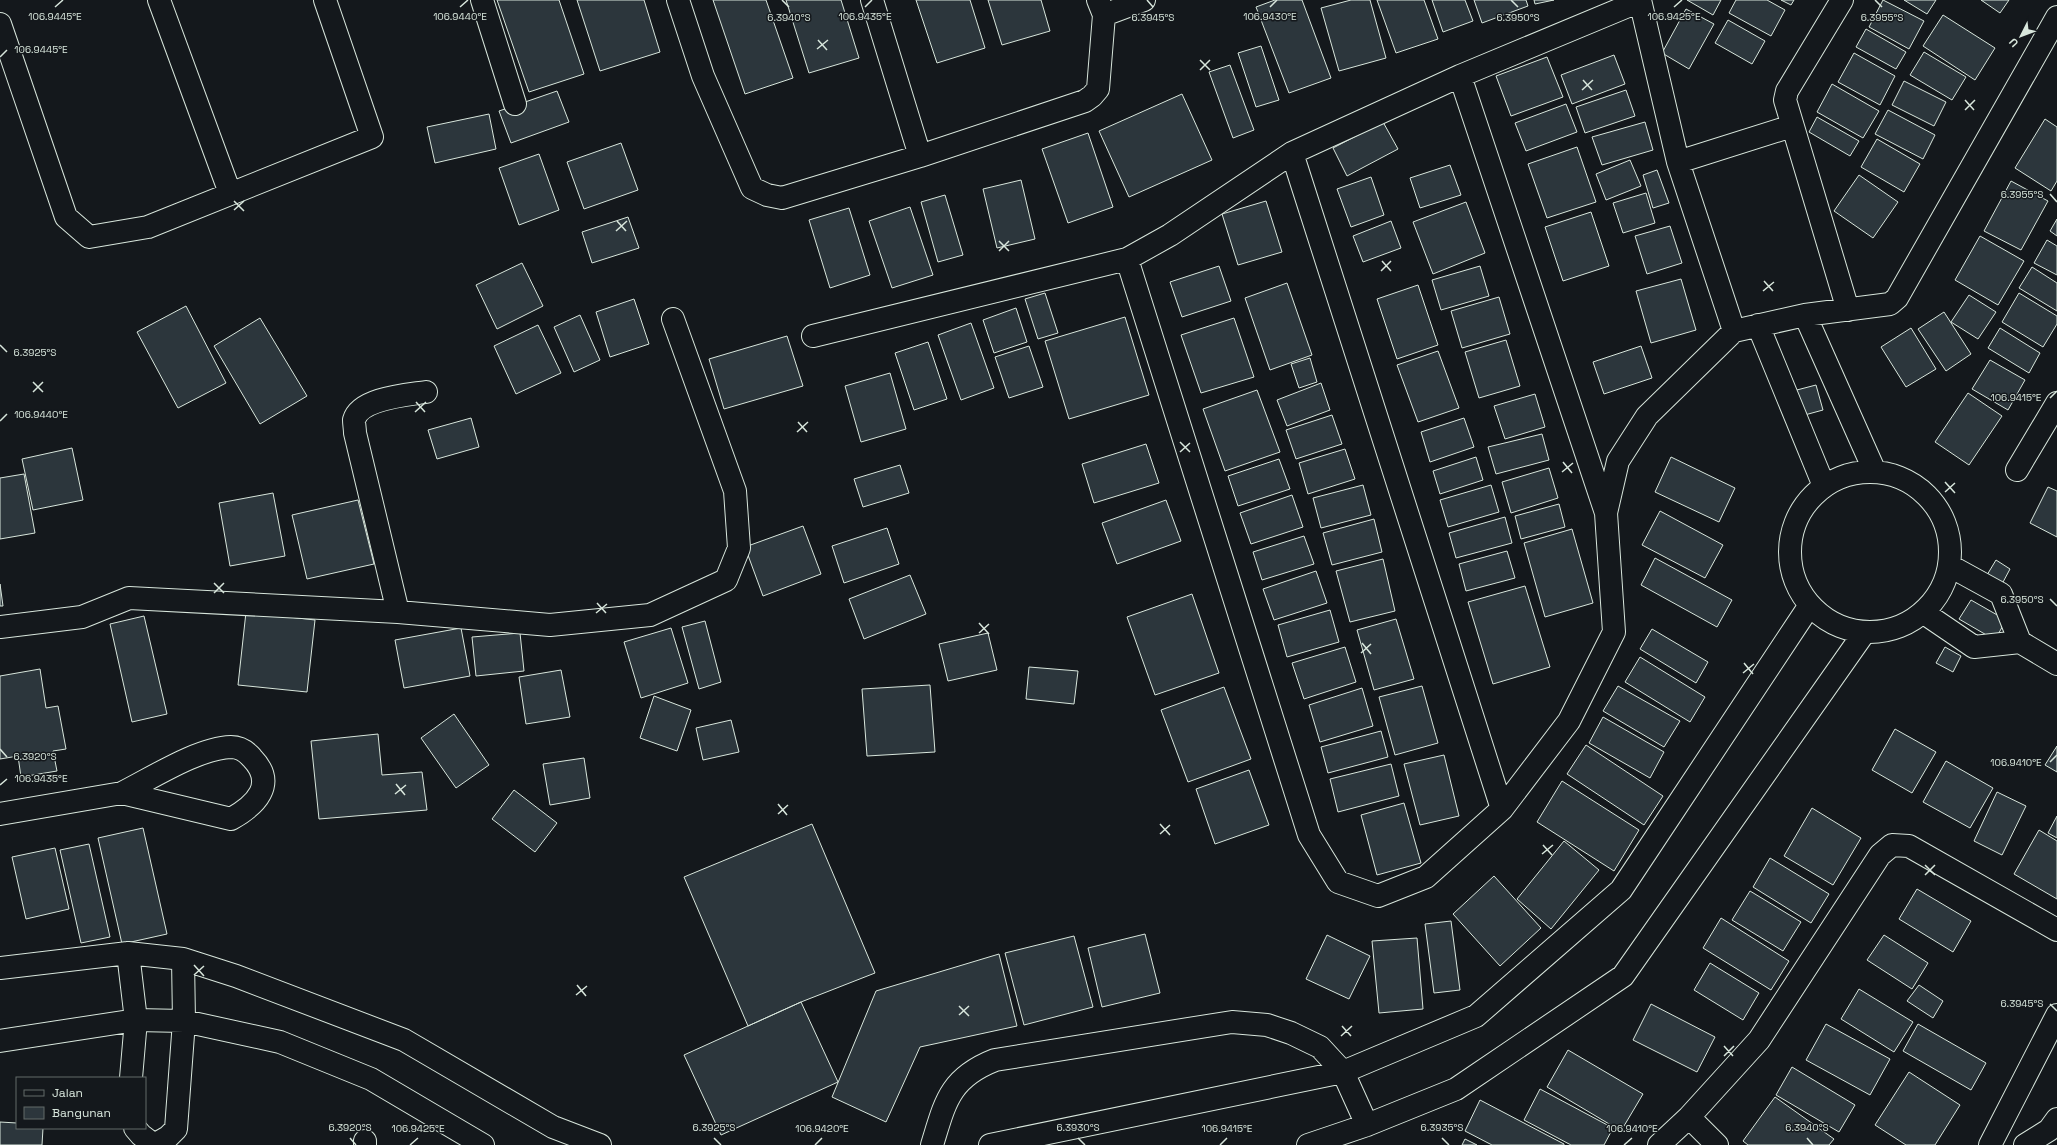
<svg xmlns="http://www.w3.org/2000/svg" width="2057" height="1145" viewBox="0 0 2057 1145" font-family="'Space Grotesk',sans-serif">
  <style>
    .building { fill: #2c363c; stroke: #d8e6dc }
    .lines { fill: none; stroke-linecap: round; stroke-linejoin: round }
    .minor-casing { stroke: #d8e6dc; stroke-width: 24 }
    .minor { stroke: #14181c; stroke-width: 22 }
    .ticks { fill: none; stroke: #d8e6dc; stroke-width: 1.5 }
    .ticks-label { font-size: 10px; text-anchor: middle; fill: #d8e6dc; stroke: #14181c; stroke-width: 3; stroke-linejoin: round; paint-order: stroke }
  </style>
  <rect width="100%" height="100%" fill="#14181c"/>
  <path class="building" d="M 497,0 L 559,0 L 584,74 L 529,92 Z
    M 577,0 L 644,0 L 660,52 L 600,71 Z
    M 713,0 L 766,0 L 793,78 L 745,94 Z
    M 786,0 L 841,0 L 859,58 L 809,73 Z
    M 916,0 L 970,0 L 985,48 L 937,63 Z
    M 988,0 L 1041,0 L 1050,31 L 1002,45 Z
    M 1275,0 L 1302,0 L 1331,78 L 1289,93 L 1256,7 Z
    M 1351,0 L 1370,0 L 1386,58 L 1339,71 L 1321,8 Z
    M 1377,0 L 1424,0 L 1438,39 L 1396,53 Z
    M 1432,0 L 1465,0 L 1473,21 L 1443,32 Z
    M 1474,0 L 1526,0 L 1528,6 L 1482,23 Z
    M 1534,0 L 1554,0 L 1535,4 Z
    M 1687,0 L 1721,0 L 1713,15 Z
    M 1736,0 L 1767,0 L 1785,10 L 1771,36 L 1729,13 Z
    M 1781,0 L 1794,0 L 1791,5 Z
    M 1883,0 L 1924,21 L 1909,49 L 1869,27 Z
    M 1904,0 L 1936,0 L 1927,14 Z
    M 1981,0 L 2009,0 L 2000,13 Z
    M 1686,9 L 1714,24 L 1689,69 L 1662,53 Z
    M 1943,15 L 1995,48 L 1975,80 L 1923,46 Z
    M 1728,20 L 1765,41 L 1752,64 L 1715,43 Z
    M 1866,29 L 1906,52 L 1896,69 L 1856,47 Z
    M 1261,46 L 1279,100 L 1256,107 L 1238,53 Z
    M 1924,52 L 1966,77 L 1952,100 L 1910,75 Z
    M 1854,53 L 1895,76 L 1880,105 L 1838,82 Z
    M 1614,55 L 1625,84 L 1572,104 L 1561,75 Z
    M 1547,57 L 1563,97 L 1511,116 L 1496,76 Z
    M 1230,65 L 1254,130 L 1233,138 L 1209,72 Z
    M 1904,81 L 1946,102 L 1934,126 L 1892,105 Z
    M 1832,84 L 1879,111 L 1863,138 L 1817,112 Z
    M 1626,90 L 1635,116 L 1585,133 L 1576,107 Z
    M 557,91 L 569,122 L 511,143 L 499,111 Z
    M 1182,94 L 1212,160 L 1129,197 L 1099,131 Z
    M 1566,104 L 1577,132 L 1526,151 L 1515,123 Z
    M 1888,110 L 1935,135 L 1923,159 L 1875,134 Z
    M 489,114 L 496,149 L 435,163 L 427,127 Z
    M 1817,117 L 1859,141 L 1850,156 L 1809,132 Z
    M 2045,119 L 2057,127 L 2057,181 L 2051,191 L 2015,168 Z
    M 1383,122 L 1398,149 L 1347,176 L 1333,148 Z
    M 1645,122 L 1653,150 L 1602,165 L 1592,137 Z
    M 1088,133 L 1113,207 L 1068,223 L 1042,149 Z
    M 1877,139 L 1920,164 L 1904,192 L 1861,167 Z
    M 621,143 L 638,190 L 584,209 L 567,162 Z
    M 1577,147 L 1596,202 L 1547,218 L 1528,164 Z
    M 539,154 L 559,210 L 519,225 L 499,168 Z
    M 1630,160 L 1641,186 L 1606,200 L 1596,174 Z
    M 1450,165 L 1461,195 L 1420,208 L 1410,178 Z
    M 1657,170 L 1669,203 L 1653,208 L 1643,175 Z
    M 1859,175 L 1898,202 L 1873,238 L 1834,211 Z
    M 1371,177 L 1384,215 L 1351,227 L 1337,189 Z
    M 1021,180 L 1035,239 L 997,248 L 983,189 Z
    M 2011,181 L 2048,201 L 2021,250 L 1984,231 Z
    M 1646,193 L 1655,223 L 1623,233 L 1613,203 Z
    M 945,195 L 963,255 L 938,262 L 921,202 Z
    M 1266,201 L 1282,252 L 1238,265 L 1222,214 Z
    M 1466,202 L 1485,253 L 1433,274 L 1413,222 Z
    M 910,207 L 933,275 L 892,288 L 869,221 Z
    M 849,208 L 870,275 L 830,288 L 809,220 Z
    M 1591,212 L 1609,266 L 1563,281 L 1545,227 Z
    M 628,217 L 639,248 L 592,263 L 582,232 Z
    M 2057,219 L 2057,236 L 2050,231 Z
    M 1391,221 L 1401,248 L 1363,262 L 1353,236 Z
    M 1670,226 L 1682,263 L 1647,274 L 1635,236 Z
    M 1980,236 L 2024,261 L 1998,305 L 1955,280 Z
    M 2047,240 L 2057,246 L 2057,275 L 2034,263 Z
    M 522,263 L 543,306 L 497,329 L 476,285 Z
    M 1219,266 L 1231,301 L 1182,317 L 1170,282 Z
    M 1480,266 L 1489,296 L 1441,310 L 1432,280 Z
    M 2032,267 L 2057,283 L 2057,311 L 2019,288 Z
    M 1681,279 L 1696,330 L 1651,343 L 1636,291 Z
    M 1287,283 L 1312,355 L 1270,370 L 1245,298 Z
    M 1418,285 L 1438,345 L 1397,359 L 1377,299 Z
    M 1045,293 L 1058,333 L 1038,339 L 1025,299 Z
    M 2019,293 L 2057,316 L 2057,324 L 2043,347 L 2002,322 Z
    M 1969,295 L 1996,312 L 1978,339 L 1951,322 Z
    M 1499,297 L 1510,334 L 1462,348 L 1451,311 Z
    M 634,299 L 649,344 L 610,357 L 596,312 Z
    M 186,306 L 226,383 L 178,408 L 137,332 Z
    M 1016,308 L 1027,342 L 994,353 L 983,320 Z
    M 1944,312 L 1971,354 L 1946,371 L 1918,329 Z
    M 580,315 L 600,360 L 574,372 L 554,327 Z
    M 1125,317 L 1149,395 L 1069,419 L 1045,341 Z
    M 260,318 L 307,396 L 260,424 L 214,346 Z
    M 1234,318 L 1254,377 L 1201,393 L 1181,335 Z
    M 971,323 L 994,388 L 961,400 L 938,335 Z
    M 538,325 L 561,373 L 516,394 L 494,346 Z
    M 1911,328 L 1936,369 L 1906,387 L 1881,347 Z
    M 2000,328 L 2040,353 L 2029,373 L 1988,348 Z
    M 787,336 L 803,386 L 724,409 L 709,359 Z
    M 1506,340 L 1520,386 L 1479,398 L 1465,352 Z
    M 928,342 L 947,399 L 914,410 L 895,353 Z
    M 1029,346 L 1043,387 L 1009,398 L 995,357 Z
    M 1641,346 L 1652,378 L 1604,394 L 1593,362 Z
    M 1438,351 L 1459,408 L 1418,422 L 1397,365 Z
    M 1310,358 L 1317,382 L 1299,388 L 1291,364 Z
    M 1990,360 L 2025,380 L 2008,410 L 1972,389 Z
    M 890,373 L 906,429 L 861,442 L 845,386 Z
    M 1321,383 L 1330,410 L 1287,426 L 1277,400 Z
    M 1816,385 L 1823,410 L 1801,416 L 1793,391 Z
    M 1257,390 L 1280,452 L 1225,471 L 1203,409 Z
    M 1968,393 L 2002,416 L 1969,465 L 1935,442 Z
    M 1535,394 L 1545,427 L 1505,439 L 1494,406 Z
    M 1332,415 L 1342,444 L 1296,459 L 1286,430 Z
    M 471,418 L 479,447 L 437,459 L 428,430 Z
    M 1464,418 L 1474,447 L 1430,462 L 1421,432 Z
    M 1542,434 L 1549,460 L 1496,474 L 1488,447 Z
    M 1146,444 L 1159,483 L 1094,503 L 1082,464 Z
    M 72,448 L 83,500 L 33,510 L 22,459 Z
    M 1345,449 L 1355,479 L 1308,494 L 1299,463 Z
    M 1476,457 L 1483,480 L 1440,494 L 1433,471 Z
    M 1671,457 L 1735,488 L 1719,522 L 1655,492 Z
    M 1279,459 L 1290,489 L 1238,506 L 1228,476 Z
    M 900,465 L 909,493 L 863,507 L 854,479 Z
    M 1549,468 L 1558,498 L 1511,513 L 1502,482 Z
    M 24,474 L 35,533 L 0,539 L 0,478 Z
    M 1363,485 L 1371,515 L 1321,528 L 1313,498 Z
    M 1491,485 L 1499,512 L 1448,527 L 1440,500 Z
    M 2048,487 L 2057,491 L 2057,537 L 2030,523 Z
    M 273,493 L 285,556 L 230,566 L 219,503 Z
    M 1292,495 L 1303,527 L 1251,544 L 1240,513 Z
    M 358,500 L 374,564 L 307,579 L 292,515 Z
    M 1166,500 L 1181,541 L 1117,564 L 1102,523 Z
    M 1559,504 L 1565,527 L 1521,539 L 1515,516 Z
    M 1660,511 L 1723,545 L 1705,578 L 1642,545 Z
    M 1505,517 L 1512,543 L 1456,558 L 1449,533 Z
    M 1374,519 L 1382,552 L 1332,565 L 1323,533 Z
    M 803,526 L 821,574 L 763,596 L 745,547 Z
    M 887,528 L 899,564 L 844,583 L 832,546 Z
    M 1572,529 L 1593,603 L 1545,617 L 1524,543 Z
    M 1304,536 L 1314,564 L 1262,580 L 1253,552 Z
    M 1507,551 L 1515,578 L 1466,591 L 1459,564 Z
    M 1655,558 L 1732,600 L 1717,627 L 1641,585 Z
    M 1383,559 L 1395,611 L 1350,622 L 1336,571 Z
    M 1996,560 L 2010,569 L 2002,584 L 1987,575 Z
    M 1316,571 L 1327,603 L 1274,620 L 1263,589 Z
    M 910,575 L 926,614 L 864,639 L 849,599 Z
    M 0,584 L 3,606 L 0,606 Z
    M 1525,586 L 1550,667 L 1493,684 L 1468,602 Z
    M 1192,594 L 1219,673 L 1155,695 L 1127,617 Z
    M 1971,600 L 2006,620 L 1995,640 L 1959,619 Z
    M 1330,610 L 1339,642 L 1287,657 L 1278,625 Z
    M 246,612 L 315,620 L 307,692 L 238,685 Z
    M 144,616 L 167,714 L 132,722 L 110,624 Z
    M 1396,619 L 1414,679 L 1374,690 L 1357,630 Z
    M 705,621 L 721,682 L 699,689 L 682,627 Z
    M 461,628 L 470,676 L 404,688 L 395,640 Z
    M 671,628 L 688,683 L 641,698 L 624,642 Z
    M 1652,629 L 1708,662 L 1696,683 L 1640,649 Z
    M 520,633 L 524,671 L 476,676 L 472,637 Z
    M 988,633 L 997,670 L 948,681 L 939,644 Z
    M 1345,647 L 1356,682 L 1304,699 L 1292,663 Z
    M 1945,647 L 1961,656 L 1953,672 L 1936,663 Z
    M 1640,657 L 1705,697 L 1690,722 L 1625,682 Z
    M 1029,667 L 1078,671 L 1074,704 L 1026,699 Z
    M 40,669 L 46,708 L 58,706 L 66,749 L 53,751 L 57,771 L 21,777 L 18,756 L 0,759 L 0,676 Z
    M 561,670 L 570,717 L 526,724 L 519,677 Z
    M 930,685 L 935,752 L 867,756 L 862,689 Z
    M 1422,686 L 1438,743 L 1395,755 L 1379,697 Z
    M 1618,686 L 1680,721 L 1664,747 L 1603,711 Z
    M 1224,687 L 1251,759 L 1188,782 L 1161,710 Z
    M 1362,688 L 1373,726 L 1320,742 L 1309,705 Z
    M 654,696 L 691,710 L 677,751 L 640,738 Z
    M 454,714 L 489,765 L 456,788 L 421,738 Z
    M 1603,717 L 1664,752 L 1650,778 L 1589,743 Z
    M 731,720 L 739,752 L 703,760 L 696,728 Z
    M 1895,729 L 1936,752 L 1912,793 L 1872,770 Z
    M 1381,731 L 1388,757 L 1328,773 L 1321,747 Z
    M 378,734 L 382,775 L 422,772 L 427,810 L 319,819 L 311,741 Z
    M 1586,745 L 1663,796 L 1644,825 L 1567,774 Z
    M 2057,746 L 2057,772 L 2045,765 Z
    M 1444,755 L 1459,816 L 1420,825 L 1404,764 Z
    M 584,758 L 590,798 L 550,805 L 543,764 Z
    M 1946,761 L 1993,788 L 1970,828 L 1923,802 Z
    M 1391,764 L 1399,796 L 1338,812 L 1330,779 Z
    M 1249,770 L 1269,825 L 1215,844 L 1196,789 Z
    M 1562,781 L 1639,830 L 1614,871 L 1537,822 Z
    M 514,790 L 557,823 L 535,852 L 492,819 Z
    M 1997,792 L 2026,806 L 2002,855 L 1974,841 Z
    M 1404,803 L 1421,863 L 1377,875 L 1361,815 Z
    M 1812,808 L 1861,838 L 1833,885 L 1784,856 Z
    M 2057,816 L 2057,838 L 2048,833 Z
    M 812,824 L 875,973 L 801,1002 L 748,1026 L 684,877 Z
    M 143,828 L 167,934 L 122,944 L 98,838 Z
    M 2039,830 L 2057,841 L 2057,899 L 2014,874 Z
    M 1564,841 L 1599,870 L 1551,929 L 1517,899 Z
    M 89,844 L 110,937 L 81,943 L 60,850 Z
    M 55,848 L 69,909 L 26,919 L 12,857 Z
    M 1770,858 L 1829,894 L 1811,923 L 1753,887 Z
    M 1494,876 L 1541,928 L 1500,966 L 1453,914 Z
    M 1917,889 L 1971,921 L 1953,952 L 1899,919 Z
    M 1750,891 L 1801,922 L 1783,951 L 1732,920 Z
    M 1721,918 L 1789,961 L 1771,990 L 1703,948 Z
    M 1451,921 L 1460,990 L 1434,993 L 1425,924 Z
    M 1145,934 L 1160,993 L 1102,1007 L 1088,948 Z
    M 1327,935 L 1370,956 L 1349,999 L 1306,979 Z
    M 1884,935 L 1928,963 L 1912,989 L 1867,960 Z
    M 1074,936 L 1093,1007 L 1024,1025 L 1005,953 Z
    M 1417,938 L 1423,1009 L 1379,1013 L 1372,941 Z
    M 999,954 L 1017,1026 L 920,1047 L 886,1122 L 832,1097 L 876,991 Z
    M 1710,963 L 1759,993 L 1743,1020 L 1694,990 Z
    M 1919,985 L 1943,1001 L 1933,1018 L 1907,1001 Z
    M 1859,989 L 1913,1022 L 1894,1052 L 1841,1019 Z
    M 801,1002 L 838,1082 L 721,1135 L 684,1055 Z
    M 1651,1004 L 1715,1037 L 1697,1072 L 1633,1040 Z
    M 1826,1024 L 1890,1059 L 1870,1095 L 1806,1060 Z
    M 1918,1024 L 1986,1063 L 1971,1090 L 1903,1051 Z
    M 1568,1050 L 1643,1094 L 1621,1131 L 1547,1087 Z
    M 1792,1067 L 1855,1105 L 1839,1132 L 1776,1095 Z
    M 1909,1072 L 1960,1105 L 1935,1145 L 1906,1145 L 1875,1125 Z
    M 1540,1089 L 1613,1128 L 1604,1145 L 1571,1145 L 1524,1120 Z
    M 1775,1097 L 1834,1139 L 1829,1145 L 1748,1145 L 1743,1141 Z
    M 1480,1100 L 1564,1144 L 1564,1145 L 1492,1145 L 1465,1131 Z
    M 0,1122 L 17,1123 L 17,1128 L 43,1128 L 42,1145 L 0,1145 Z
    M 1465,1139 L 1477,1145 L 1462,1145 Z"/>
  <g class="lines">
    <g class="minor-casing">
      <path id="minor" d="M 159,0 L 230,193
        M 482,0 L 515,104
        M 678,0 L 703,76 L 752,188 L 767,195 L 782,198 L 920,156 L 1085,101 L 1092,96 L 1098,89 L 1104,15 L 1098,0
        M 872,0 L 920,156
        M 1640,0 L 1678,162 L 1734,331
        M 1842,0 L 1787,91 L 1785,100 L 1848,310
        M 1104,15 L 1144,0
        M 0,24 L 66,217 L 89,237 L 148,227 L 372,137 L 325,0
        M 1460,76 L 1606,513
        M 1292,153 L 1502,809
        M 1678,162 L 1792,126
        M 1127,259 L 1309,835 L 1338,882 L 1378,896 L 1426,877 L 1502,809 L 1569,721 L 1614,632 L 1606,513 L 1618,461 L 1647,416 L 1734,331 L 1805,315 L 1890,304 L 1897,298 L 2057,17
        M 1805,315 L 1875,472
        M 1758,325 L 1824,486
        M 813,336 L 1127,259 L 1170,235 L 1292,153 L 1460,76 L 1640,1
        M 2017,470 L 2057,403
        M1790 552a80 80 0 1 1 160 0a80 80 0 1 1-160 0Z
        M 1950,566 L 2001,594 L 2020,642 L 2057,664
        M 398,612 L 355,433 C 355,429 354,424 354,420 C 360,398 407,395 426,392
        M 1924,613 L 1974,647 L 2020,642
        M 0,627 L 82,617 L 129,598 L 398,612 L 550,625 L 650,615 L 726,580 L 739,548 L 735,491 L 673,319
        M 0,814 L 122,793 L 231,819 C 256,805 277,784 252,758 C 247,752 240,747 231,747 C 198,748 152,778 122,793
        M 128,953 L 136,1020 L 131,1078
        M 0,968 L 128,953 L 183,959 L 236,976 L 404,1040 L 553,1127 L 600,1145
        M 0,1041 L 136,1020 L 184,1021 L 280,1042 L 371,1079 L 483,1145
        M 1689,1117 L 1717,1145
        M 135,1128 L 141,1135 L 154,1145
        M 154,1145 L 168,1137 L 176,1129 L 184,1021 L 183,959
        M 365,1145 L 365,1141
        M 932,1145 C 945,1103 949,1078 995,1060 L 1232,1022 L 1267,1025 L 1291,1033 L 1320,1047 L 1343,1072 L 1367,1125
        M 990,1145 L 1343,1072 L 1476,1016 L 1621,890 L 1810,605
        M 1308,1145 L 1367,1125 L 1456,1089 L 1623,976 L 1864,633
        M 1659,1145 L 1689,1117 L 1759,1040 L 1880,855 L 1892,845 L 1909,846 L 2057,930
        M 1990,1145 L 2057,1015
        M 2025,1145 L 2049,1130 L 2057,1119"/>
    </g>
    <use href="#minor" class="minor"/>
  </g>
  <path class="ticks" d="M 782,0 L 789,7M 1147,0 L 1153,7M 1511,0 L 1518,7M 1875,0 L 1882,7M 55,7 L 63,0M 460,7 L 468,0M 865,7 L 872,0M 1270,7 L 1277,0M 1674,7 L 1682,0M 818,40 L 827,50M 817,49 L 828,40M 0,57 L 7,50M 1200,60 L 1210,70M 1200,70 L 1210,60M 1583,80 L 1592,90M 1582,90 L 1593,80M 1965,100 L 1974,110M 1965,110 L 1975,100M 2050,194 L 2057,202M 234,201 L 244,211M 234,210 L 244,201M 617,221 L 626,231M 616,231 L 627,221M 999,241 L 1009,251M 999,251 L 1009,241M 1382,261 L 1391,271M 1381,271 L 1391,261M 1764,281 L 1773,291M 1763,291 L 1774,282M 0,345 L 7,352M 33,382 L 43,392M 33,392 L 43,382M 2050,398 L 2057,391M 416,402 L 425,412M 415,412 L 426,402M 0,421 L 7,414M 798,422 L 807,432M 797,432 L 808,422M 1180,442 L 1190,452M 1180,452 L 1190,443M 1563,462 L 1572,473M 1562,472 L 1573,463M 1945,482 L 1955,493M 1945,492 L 1955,483M 214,583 L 224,593M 214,593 L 224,583M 2050,599 L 2057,606M 597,603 L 606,613M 596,613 L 607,604M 979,623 L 989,634M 979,633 L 989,624M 1362,643 L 1371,654M 1361,653 L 1371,644M 1744,663 L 1753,674M 1743,673 L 1754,664M 0,749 L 7,757M 2050,762 L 2057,755M 396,784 L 405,795M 0,785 L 7,779M 395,794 L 406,785M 778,804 L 787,815M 778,814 L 788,805M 1160,824 L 1170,835M 1160,834 L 1170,825M 1543,845 L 1552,855M 1542,854 L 1553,845M 1925,865 L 1935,875M 1925,875 L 1935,865M 194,965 L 204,976M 194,975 L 204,966M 577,985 L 586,996M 576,995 L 587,986M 2050,1004 L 2057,1011M 959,1006 L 969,1016M 959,1015 L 969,1006M 1342,1026 L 1351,1036M 1341,1036 L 1352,1026M 1724,1046 L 1733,1056M 1724,1056 L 1734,1046M 350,1138 L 356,1145M 714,1138 L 721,1145M 1078,1138 L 1085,1145M 1442,1138 L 1449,1145M 1807,1138 L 1813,1145M 410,1145 L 418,1138M 815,1145 L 822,1138M 1220,1145 L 1227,1138M 1624,1145 L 1632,1138"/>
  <g class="ticks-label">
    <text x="55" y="20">106.9445°E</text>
    <text x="865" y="20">106.9435°E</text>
    <text x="1270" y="20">106.9430°E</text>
    <text x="1674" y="20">106.9425°E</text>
    <text x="460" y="20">106.9440°E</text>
    <text x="789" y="21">6.3940°S</text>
    <text x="1518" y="21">6.3950°S</text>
    <text x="1153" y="21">6.3945°S</text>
    <text x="1882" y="21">6.3955°S</text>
    <text x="41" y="53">106.9445°E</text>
    <text x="2022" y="198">6.3955°S</text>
    <text x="35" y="356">6.3925°S</text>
    <text x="2016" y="401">106.9415°E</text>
    <text x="41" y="418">106.9440°E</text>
    <text x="2022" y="603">6.3950°S</text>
    <text x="35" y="760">6.3920°S</text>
    <text x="2016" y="766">106.9410°E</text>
    <text x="41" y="782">106.9435°E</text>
    <text x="2022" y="1007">6.3945°S</text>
    <text x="350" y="1131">6.3920°S</text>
    <text x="714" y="1131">6.3925°S</text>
    <text x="1078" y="1131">6.3930°S</text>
    <text x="1442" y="1131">6.3935°S</text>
    <text x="1807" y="1131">6.3940°S</text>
    <text x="418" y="1132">106.9425°E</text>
    <text x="822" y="1132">106.9420°E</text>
    <text x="1227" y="1132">106.9415°E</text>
    <text x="1632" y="1132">106.9410°E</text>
  </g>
  <rect x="16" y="1077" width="130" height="52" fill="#14181c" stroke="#626a69"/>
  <rect x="24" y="1090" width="20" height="6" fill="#14181c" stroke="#626a69"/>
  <text x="52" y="1097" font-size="12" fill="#d8e6dc">Jalan</text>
  <rect x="24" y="1107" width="20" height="12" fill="#2c363c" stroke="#626a69"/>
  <text x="52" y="1117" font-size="12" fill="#d8e6dc">Bangunan</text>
  <g transform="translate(2021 36) rotate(228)" stroke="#14181c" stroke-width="3" paint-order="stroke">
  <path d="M0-3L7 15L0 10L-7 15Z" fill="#d8e6dc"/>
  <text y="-6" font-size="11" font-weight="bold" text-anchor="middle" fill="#d8e6dc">U</text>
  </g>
</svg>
